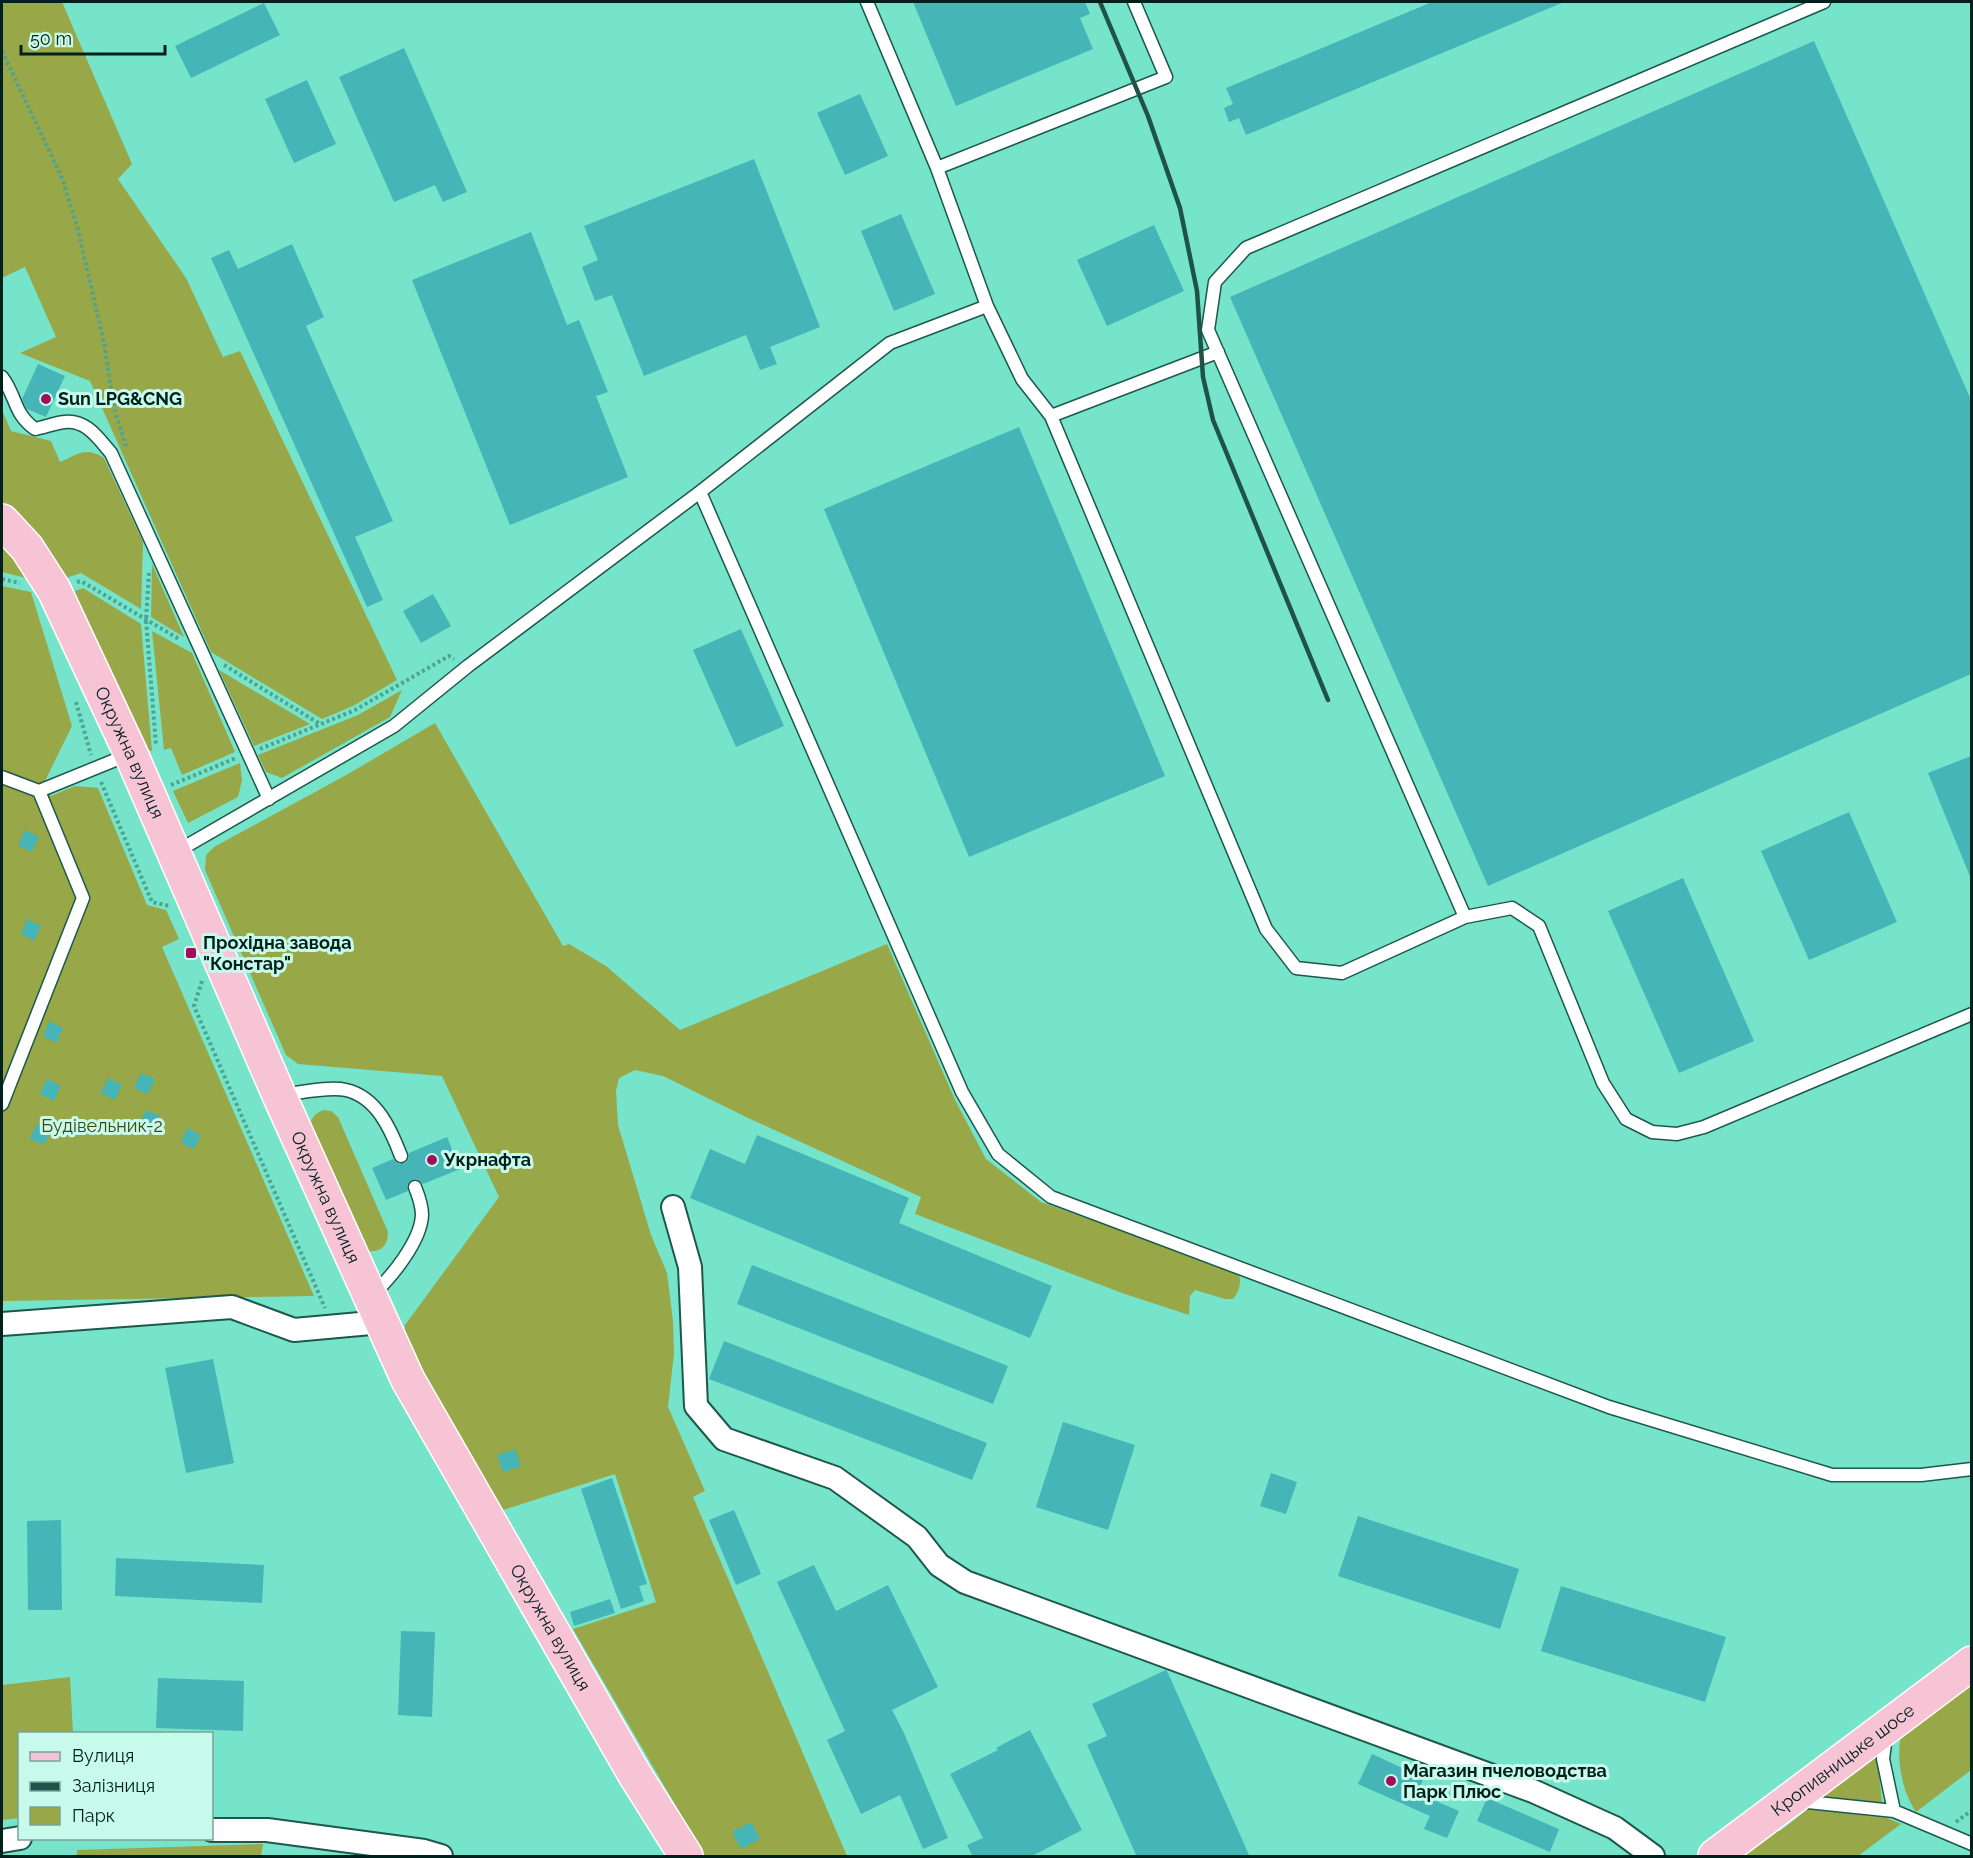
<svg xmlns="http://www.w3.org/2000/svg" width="1973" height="1858" viewBox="0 0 1973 1858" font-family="Raleway,sans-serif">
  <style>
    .green { fill: #98a747 }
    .building { fill: #45b5b7 }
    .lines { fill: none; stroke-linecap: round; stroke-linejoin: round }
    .service-casing { stroke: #1c584c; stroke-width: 15 }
    .minor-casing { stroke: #1c584c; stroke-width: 26 }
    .primary-casing { stroke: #fff; stroke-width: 36 }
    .path { stroke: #4fa390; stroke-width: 4; stroke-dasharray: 3 3; stroke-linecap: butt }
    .service { stroke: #fff; stroke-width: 12 }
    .minor { stroke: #fff; stroke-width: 22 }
    .primary { stroke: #f7c4d6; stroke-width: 33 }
    .rail { stroke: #1f5349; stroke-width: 4.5 }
    .poi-dot { fill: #9f105a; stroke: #c8faec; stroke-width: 2 }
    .labels { text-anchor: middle; stroke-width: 6; stroke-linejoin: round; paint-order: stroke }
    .poi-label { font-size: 18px; font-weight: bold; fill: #00211b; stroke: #c8faec; text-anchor: start }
    .street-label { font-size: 18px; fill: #00211b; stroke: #c8faec }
    .park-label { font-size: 18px; fill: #3e460c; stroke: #c8faec }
  </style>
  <rect width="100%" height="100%" fill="#76e4cb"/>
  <path class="green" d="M 2,2 L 62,2 L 132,164 L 118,179 L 186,278 L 223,357 L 240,351 L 397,680 L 353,706 L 322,719 L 211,652 L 90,381 L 20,353 L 56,337 L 25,267 L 2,278 Z
    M 2,410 L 11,431 L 51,441 L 60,462 C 78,454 86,446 104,458 L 143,542 L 141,609 L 81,573 L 60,580 L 37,544 L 2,502 Z
    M 2,541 L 30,579 L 2,572 Z
    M 152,564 L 184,637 L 151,617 Z
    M 2,586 L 31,592 L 72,726 L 45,781 L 51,796 L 75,786 L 98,788 L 147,905 L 166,910 L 179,939 L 162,947 L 314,1296 L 2,1301 Z
    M 83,588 L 141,624 L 152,751 L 141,748 L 67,594 Z
    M 152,631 L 192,653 L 235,752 L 182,775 L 171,748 L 164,750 Z
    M 219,670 L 310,724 L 254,746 Z
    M 402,690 L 390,717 L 282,778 L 266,772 L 258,755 L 358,715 Z
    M 435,723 L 563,946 L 569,944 L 606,966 L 680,1030 L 887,944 L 955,1100 L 986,1159 L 1041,1202 L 1238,1272 C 1242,1282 1240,1290 1233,1299 L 1225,1299 L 1195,1290 L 1190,1296 L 1189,1315 L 1122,1293 L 915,1214 L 921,1197 L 746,1117 L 663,1076 L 635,1070 L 619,1078 L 616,1091 L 618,1125 L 651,1235 L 667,1273 L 673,1321 L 674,1353 L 668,1407 L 705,1491 L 693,1497 L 847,1856 L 705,1856 L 573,1629 L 656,1602 L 615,1474 L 503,1510 L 443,1410 L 405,1334 L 405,1325 L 499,1197 L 442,1076 L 298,1064 L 286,1055 L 205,870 L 206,855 L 214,847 L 348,774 Z
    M 240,763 L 242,780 L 238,797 L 188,823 L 173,791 Z
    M 323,1110 L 331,1111 L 338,1117 L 388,1232 C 388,1246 381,1253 366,1251 L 310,1131 C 310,1120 312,1115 323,1110 Z
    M 70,1677 L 73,1733 L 20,1734 L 19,1818 L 2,1820 L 2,1685 Z
    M 1971,1682 L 1971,1770 L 1916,1812 C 1902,1791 1896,1760 1901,1735 Z
    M 1877,1750 L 1882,1803 L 1878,1806 L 1820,1800 L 1814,1791 Z
    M 1808,1809 L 1887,1818 L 1901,1824 L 1858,1856 L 1744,1856 L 1744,1853 L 1768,1830 L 1780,1831 Z
    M 263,1844 L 261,1856 L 77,1856 L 77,1850 Z"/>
  <path class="building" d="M 913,2 L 1085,2 L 1090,14 L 1080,18 L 1093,49 L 956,106 Z
    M 1432,2 L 1564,2 L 1246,135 L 1239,118 L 1229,122 L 1224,108 L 1233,104 L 1226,88 Z
    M 264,3 L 280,35 L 191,78 L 175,46 Z
    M 1814,41 L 1971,400 L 1971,674 L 1488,886 L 1230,297 Z
    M 404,48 L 467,192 L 443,202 L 435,185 L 394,202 L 339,77 Z
    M 307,80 L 336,144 L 294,163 L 265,99 Z
    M 860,94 L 888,156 L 845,175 L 817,113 Z
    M 754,159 L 820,327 L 770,347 L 777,364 L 760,370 L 746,335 L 644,376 L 612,295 L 595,301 L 582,267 L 598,260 L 584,226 Z
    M 901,214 L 935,294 L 894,311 L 861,231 Z
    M 1154,225 L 1184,291 L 1107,326 L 1077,260 Z
    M 531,232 L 567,325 L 579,320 L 608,392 L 596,396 L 628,477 L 510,525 L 412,280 Z
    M 292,244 L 324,317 L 306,326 L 393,521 L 355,537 L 383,600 L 367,607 L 211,258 L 229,250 L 238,269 Z
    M 38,364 L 65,376 L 46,417 L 27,409 L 22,399 Z
    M 1019,427 L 1165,776 L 969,857 L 824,509 Z
    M 433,594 L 451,626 L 421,643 L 403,611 Z
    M 741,629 L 784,726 L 736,747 L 693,650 Z
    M 1971,756 L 1971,879 L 1928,773 Z
    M 1849,812 L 1897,922 L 1809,960 L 1761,851 Z
    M 25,830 L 39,837 L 32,852 L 18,845 Z
    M 1683,878 L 1754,1041 L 1679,1073 L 1608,911 Z
    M 27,919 L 41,926 L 34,941 L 21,934 Z
    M 49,1021 L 63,1028 L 56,1043 L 43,1036 Z
    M 141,1073 L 155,1079 L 148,1094 L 134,1088 Z
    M 108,1078 L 122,1085 L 115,1100 L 101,1093 Z
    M 47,1079 L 61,1086 L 54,1101 L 40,1094 Z
    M 146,1110 L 160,1116 L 153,1131 L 139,1125 Z
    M 37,1124 L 51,1130 L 44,1145 L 29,1138 Z
    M 187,1128 L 201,1135 L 194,1149 L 181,1143 Z
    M 757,1135 L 909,1198 L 899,1223 L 1052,1286 L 1030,1338 L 690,1198 L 710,1149 L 745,1164 Z
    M 447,1137 L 460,1169 L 423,1184 L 417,1179 L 411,1180 L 407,1185 L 408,1191 L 386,1200 L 372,1168 L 393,1159 L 399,1164 L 405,1163 L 409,1158 L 409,1153 Z
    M 752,1265 L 1008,1366 L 993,1404 L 737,1304 Z
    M 724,1341 L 987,1443 L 972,1480 L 709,1379 Z
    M 213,1359 L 234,1463 L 186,1473 L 165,1368 Z
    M 1063,1422 L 1135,1445 L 1108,1530 L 1036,1507 Z
    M 515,1449 L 521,1466 L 503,1472 L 497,1455 Z
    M 1271,1473 L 1297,1482 L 1286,1514 L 1260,1506 Z
    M 612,1478 L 647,1584 L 639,1586 L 644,1601 L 621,1609 L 581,1489 Z
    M 734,1510 L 761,1574 L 736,1585 L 709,1520 Z
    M 1358,1516 L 1519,1569 L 1500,1629 L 1338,1576 Z
    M 61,1520 L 62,1610 L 28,1610 L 27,1521 Z
    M 116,1558 L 264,1565 L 262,1603 L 115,1596 Z
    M 814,1565 L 836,1611 L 888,1585 L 938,1687 L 892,1710 L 904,1733 L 948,1838 L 923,1849 L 900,1795 L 861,1814 L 827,1740 L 845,1731 L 777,1582 Z
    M 1561,1586 L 1726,1637 L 1705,1702 L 1541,1651 Z
    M 610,1599 L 615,1613 L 574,1626 L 570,1612 Z
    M 401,1631 L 435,1632 L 432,1717 L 398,1715 Z
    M 1166,1670 L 1167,1671 L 1250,1857 L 1137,1857 L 1087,1745 L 1107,1736 L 1092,1704 Z
    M 158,1678 L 244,1681 L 243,1731 L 156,1728 Z
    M 1030,1730 L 1082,1830 L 1030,1857 L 973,1857 L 967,1845 L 983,1838 L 950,1774 L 998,1750 L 996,1748 Z
    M 1372,1754 L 1424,1778 L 1417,1793 L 1459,1811 L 1447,1838 L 1424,1829 L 1430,1816 L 1358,1784 Z
    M 1487,1798 L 1559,1829 L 1550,1852 L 1477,1821 Z
    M 751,1822 L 760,1839 L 741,1849 L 732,1832 Z"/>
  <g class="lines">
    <g class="service-casing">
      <path id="service" d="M 867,2 L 937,168 L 987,306 L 1022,379 L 1051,416
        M 937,168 L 1166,77 L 1134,2
        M 1218,352 L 1051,416 L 1266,929 L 1296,968 L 1342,973 L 1465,917 L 1512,908 L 1539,926 L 1603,1083 L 1626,1119 L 1652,1132 L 1677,1134 L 1704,1127 L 1972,1014
        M 2,377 C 17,397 13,413 35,429 C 45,427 55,423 64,422 C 86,419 98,438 111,453 L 269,799
        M 700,492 L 962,1092 L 998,1154 L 1051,1197 L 1609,1407 L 1832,1475 L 1921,1475 L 1972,1469
        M 2,777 L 39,791 L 130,754
        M 176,852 L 394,726 L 468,666 L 700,492 L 890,343 L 987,306
        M 1465,917 L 1208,330 L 1215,282 L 1246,248 L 1824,2
        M 281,1095 C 299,1093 329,1086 346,1090 C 377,1097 391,1130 401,1156
        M 2,1104 L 83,898 L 39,791
        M 372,1295 C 391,1278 421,1241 422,1215 C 422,1205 419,1197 415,1187
        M 1886,1736 L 1883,1759 L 1894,1811
        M 1798,1801 L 1894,1811 L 1972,1844"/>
    </g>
    <g class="minor-casing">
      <path id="minor" d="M 673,1207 L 690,1267 L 696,1406 L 724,1439 L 835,1478 L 917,1537 L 939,1565 L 965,1582 L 1533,1791 L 1615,1828 L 1653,1856
        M 2,1324 L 232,1307 L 294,1330 L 382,1322
        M 212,1830 L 267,1830 L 424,1851 L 441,1856
        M 2,1841 L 20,1838"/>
    </g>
    <g class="primary-casing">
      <g id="primary">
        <path id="s1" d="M 2,521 L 27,548 L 54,590 L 131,754 L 279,1095 L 408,1380 L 635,1775 L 686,1856"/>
        <path id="s2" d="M 1715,1856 L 1972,1663"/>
      </g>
    </g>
    <path class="path" d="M 2,51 L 63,180 L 78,230 L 104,343 L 114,408 L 126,446
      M 149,573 L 146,620 L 156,745
      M 2,579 L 20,583
      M 77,582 L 81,581 L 179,639
      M 224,665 L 320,724
      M 76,702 L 91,755
      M 260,749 L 355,710 L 449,656 L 454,659
      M 101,782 L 152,902 L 170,906
      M 171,785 L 236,758
      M 202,981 L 194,1006 L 325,1308
      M 1956,1822 L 1972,1810"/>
    <use href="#service" class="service"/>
    <use href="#minor" class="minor"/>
    <use href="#primary" class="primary"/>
    <path class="rail" d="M 1100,2 L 1148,116 L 1180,208 L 1197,291 L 1203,377 L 1213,420 L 1328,700"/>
  </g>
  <g class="poi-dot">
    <circle cx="46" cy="399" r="6"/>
    <rect x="185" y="947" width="12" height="12" rx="3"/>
    <circle cx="432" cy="1160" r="6"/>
    <circle cx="1391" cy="1781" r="6"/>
  </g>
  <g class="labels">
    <g class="poi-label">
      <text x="58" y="405">Sun LPG&amp;CNG</text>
      <text x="203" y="949">Прохідна завода<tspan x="203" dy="21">"Констар"</tspan></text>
      <text x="444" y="1166">Укрнафта</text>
      <text x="1403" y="1777">Магазин пчеловодства<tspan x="1403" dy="21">Парк Плюс</tspan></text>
    </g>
    <g class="street-label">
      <text dy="6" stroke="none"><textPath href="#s1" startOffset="266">Окружна вулиця</textPath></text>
      <text dy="6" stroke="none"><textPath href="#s1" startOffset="752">Окружна вулиця</textPath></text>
      <text dy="6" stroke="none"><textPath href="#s1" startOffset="1238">Окружна вулиця</textPath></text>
      <text dy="6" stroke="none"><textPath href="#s2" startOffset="160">Кропивницьке шосе</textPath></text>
    </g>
    <g class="park-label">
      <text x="102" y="1132">Будівельник-2</text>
    </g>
  </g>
  <rect width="1973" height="1858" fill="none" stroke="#00211b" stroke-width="6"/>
  <rect x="18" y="1732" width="195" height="108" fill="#c8faec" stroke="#78a398" stroke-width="1.5"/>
  <rect x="30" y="1752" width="30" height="9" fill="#f7c4d6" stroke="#78a398" stroke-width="1.5"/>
  <text x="72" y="1762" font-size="18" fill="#00211b">Вулиця</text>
  <rect x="30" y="1782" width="30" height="9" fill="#1f5349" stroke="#78a398" stroke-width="1.5"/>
  <text x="72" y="1792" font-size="18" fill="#00211b">Залізниця</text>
  <rect x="30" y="1807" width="30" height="18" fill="#98a747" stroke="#78a398" stroke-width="1.5"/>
  <text x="72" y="1822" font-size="18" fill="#00211b">Парк</text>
  <path d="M21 45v9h144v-9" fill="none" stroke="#00211b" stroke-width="3"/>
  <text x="30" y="45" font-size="18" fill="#00211b" stroke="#c8faec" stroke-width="4.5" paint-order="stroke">50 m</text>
</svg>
